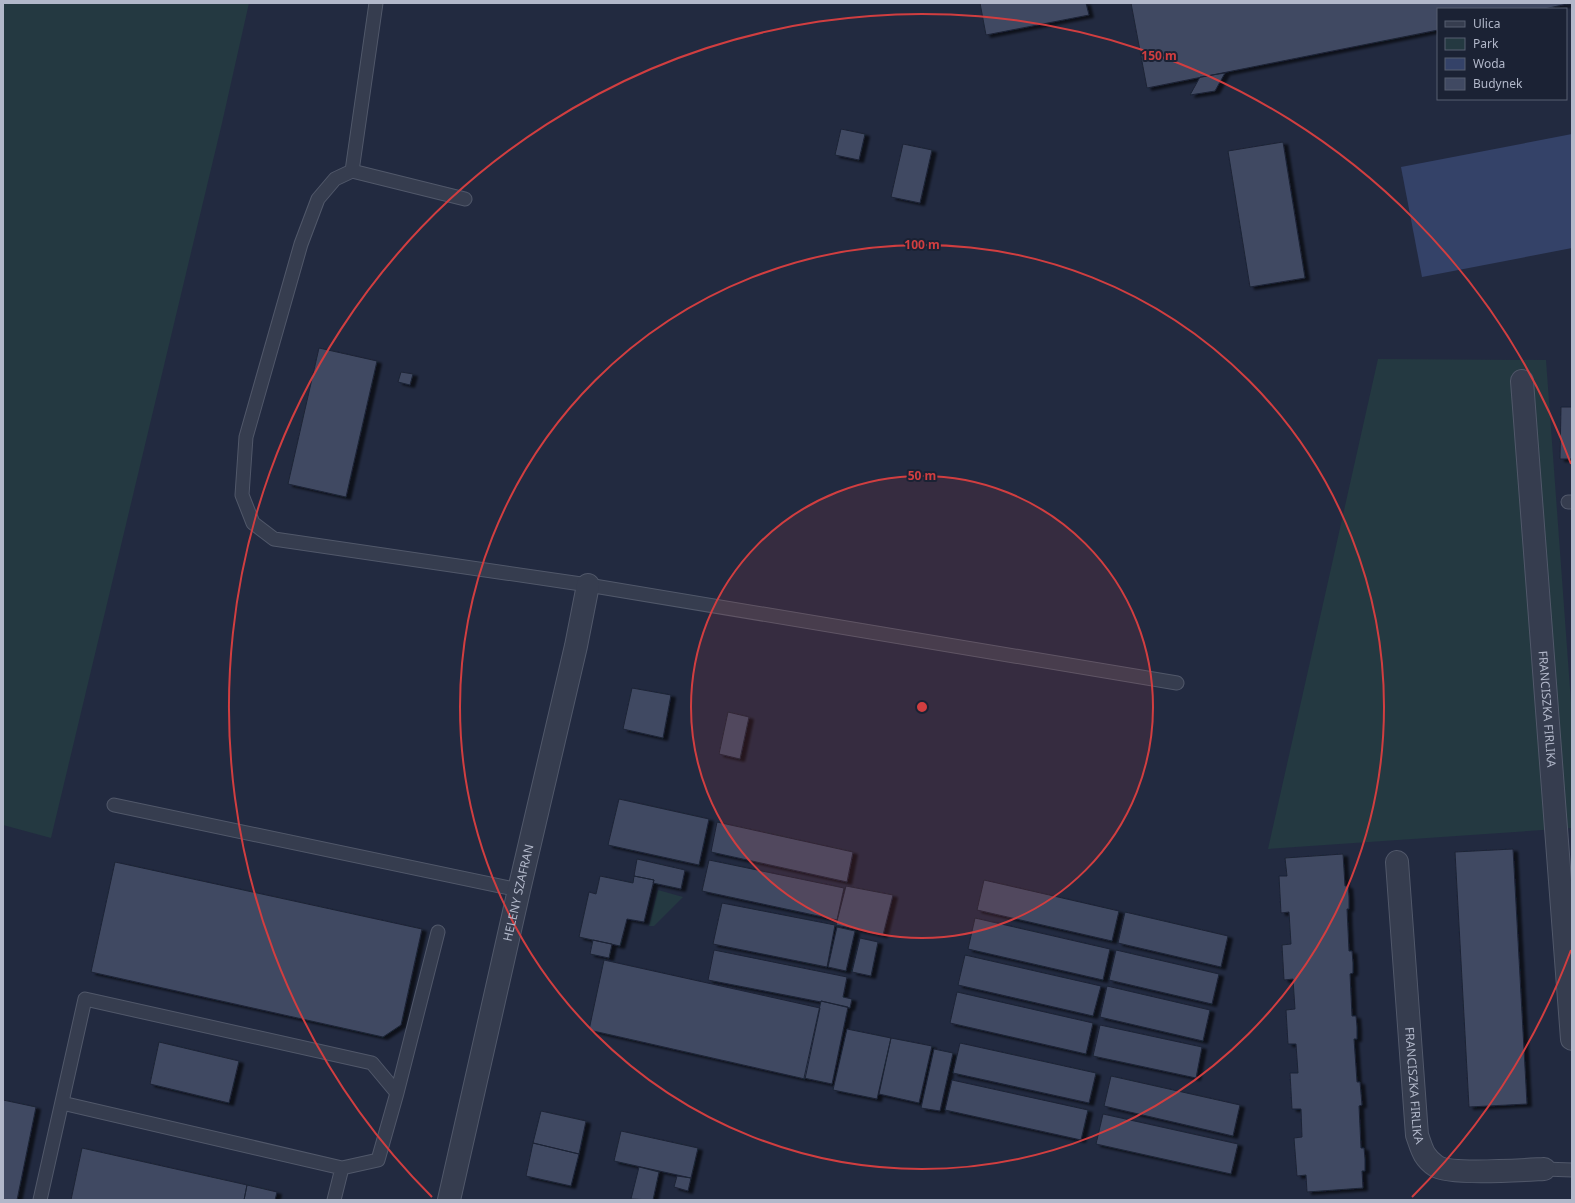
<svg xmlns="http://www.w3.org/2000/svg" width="1575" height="1203" viewBox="0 0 1575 1203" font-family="'Noto Sans',sans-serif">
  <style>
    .green { fill: #243941 }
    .water { fill: #344268 }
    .building { fill: #404962; stroke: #1d2436; filter: url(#shadow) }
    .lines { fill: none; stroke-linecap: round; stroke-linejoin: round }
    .service-casing { stroke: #51586a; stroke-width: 15 }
    .minor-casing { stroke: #51586a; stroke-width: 24 }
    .service { stroke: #363d4f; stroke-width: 13 }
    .minor { stroke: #363d4f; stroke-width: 22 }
    .ring { fill: none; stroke: #d13e40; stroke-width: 2 }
    .labels { text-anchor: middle; stroke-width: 4; stroke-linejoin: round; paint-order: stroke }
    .street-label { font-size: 12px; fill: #b2b8ca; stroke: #1b2234 }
    .centre { fill: #d13e40; stroke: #1b2234; stroke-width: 2 }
    .ring-label { font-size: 12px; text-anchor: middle; font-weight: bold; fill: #d13e40; stroke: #1b2234; stroke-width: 4; stroke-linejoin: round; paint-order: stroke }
  </style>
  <defs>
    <filter id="shadow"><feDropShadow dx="4.5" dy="2.5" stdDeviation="1" flood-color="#0009"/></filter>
  </defs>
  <rect width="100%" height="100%" fill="#222a40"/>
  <path class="green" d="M 3,3 L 249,3 L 222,123 L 51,838 L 3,825 Z
    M 1378,359 L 1546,360 L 1572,716 L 1572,828 L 1268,849 Z
    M 658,890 L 683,897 L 654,926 L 649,926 Z"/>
  <path class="water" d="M 1572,134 L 1572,248 L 1422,277 L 1401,167 Z"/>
  <path class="building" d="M 980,3 L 1086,3 L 1089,15 L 986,35 Z
    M 1131,3 L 1572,3 L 1544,9 L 1438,9 L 1438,30 L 1147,88 Z
    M 1225,73 L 1215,91 L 1190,95 L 1200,77 Z
    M 841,129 L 865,134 L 859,160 L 835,155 Z
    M 1283,142 L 1305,278 L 1250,287 L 1228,151 Z
    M 903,144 L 932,150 L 920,203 L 891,197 Z
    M 319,348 L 377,361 L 346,497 L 288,484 Z
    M 401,372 L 413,374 L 410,385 L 398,382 Z
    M 1561,407 L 1572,407 L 1572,459 L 1560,459 Z
    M 632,688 L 671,695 L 663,738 L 623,729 Z
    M 728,712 L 749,717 L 740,759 L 719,754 Z
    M 619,799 L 709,819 L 699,865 L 608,845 Z
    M 717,822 L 853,852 L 847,882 L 711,852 Z
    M 1513,849 L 1527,1104 L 1469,1107 L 1455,852 Z
    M 1343,854 L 1345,886 L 1348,886 L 1349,897 L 1349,909 L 1347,909 L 1349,951 L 1352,951 L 1353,963 L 1353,973 L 1350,974 L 1352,1016 L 1356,1016 L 1357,1027 L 1357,1039 L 1354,1039 L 1357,1082 L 1360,1082 L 1362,1105 L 1359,1106 L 1361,1148 L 1364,1148 L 1365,1159 L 1365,1171 L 1362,1171 L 1363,1188 L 1307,1192 L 1306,1175 L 1297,1176 L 1294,1138 L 1302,1137 L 1301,1109 L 1292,1109 L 1290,1073 L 1298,1073 L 1296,1044 L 1288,1044 L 1286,1010 L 1295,1009 L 1293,979 L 1284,980 L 1282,945 L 1291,944 L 1289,912 L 1281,913 L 1279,876 L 1287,876 L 1285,858 Z
    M 637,859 L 685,870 L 681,889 L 653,883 L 654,880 L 634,876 Z
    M 709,860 L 844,888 L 837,920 L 702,891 Z
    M 115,862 L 422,929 L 401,1025 L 383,1037 L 91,972 Z
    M 600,876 L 633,883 L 634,876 L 654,880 L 644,922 L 627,919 L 620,946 L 579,937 L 589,892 L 596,894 Z
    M 984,880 L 1119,911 L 1112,941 L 977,910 Z
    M 846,886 L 893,895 L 883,935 L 836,925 Z
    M 722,903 L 835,925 L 827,967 L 713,944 Z
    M 1125,912 L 1228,936 L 1221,967 L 1118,943 Z
    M 975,918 L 1110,949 L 1103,980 L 968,949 Z
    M 837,927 L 855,931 L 846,971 L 828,967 Z
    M 860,938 L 878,942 L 871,976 L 852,972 Z
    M 593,940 L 612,944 L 609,958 L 590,954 Z
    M 714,950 L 847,977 L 843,997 L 852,999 L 850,1008 L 821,1001 L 821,1002 L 708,980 Z
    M 1116,950 L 1219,974 L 1212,1004 L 1109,980 Z
    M 965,955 L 1101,986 L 1093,1016 L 958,985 Z
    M 604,960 L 820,1008 L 805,1079 L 589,1030 Z
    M 1107,986 L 1210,1010 L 1203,1041 L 1100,1017 Z
    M 957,992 L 1093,1023 L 1086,1054 L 950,1023 Z
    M 821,1001 L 848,1007 L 832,1084 L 804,1078 Z
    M 1100,1025 L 1202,1047 L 1196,1078 L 1093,1056 Z
    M 847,1029 L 891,1038 L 877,1099 L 833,1090 Z
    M 891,1038 L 932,1046 L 919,1103 L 879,1094 Z
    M 159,1042 L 239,1061 L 229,1103 L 150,1084 Z
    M 960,1043 L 1096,1073 L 1089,1103 L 953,1073 Z
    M 934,1049 L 953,1053 L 940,1111 L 921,1108 Z
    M 1111,1076 L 1240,1105 L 1233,1136 L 1104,1106 Z
    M 952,1080 L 1088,1110 L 1081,1140 L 945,1110 Z
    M 3,1100 L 36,1107 L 17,1200 L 3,1200 Z
    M 541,1111 L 586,1121 L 579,1154 L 533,1143 Z
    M 1103,1114 L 1238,1144 L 1231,1174 L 1096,1144 Z
    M 621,1131 L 698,1148 L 691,1178 L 614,1161 Z
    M 533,1143 L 579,1154 L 571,1186 L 526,1176 Z
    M 82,1148 L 247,1185 L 244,1200 L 71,1200 Z
    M 639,1167 L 659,1172 L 653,1200 L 631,1199 Z
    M 677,1176 L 691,1178 L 688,1191 L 674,1187 Z
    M 247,1185 L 277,1192 L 275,1200 L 244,1200 Z"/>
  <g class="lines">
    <g class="service-casing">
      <path id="service" d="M 352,171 L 376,3
        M 465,199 L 352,171 L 335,179 L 318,199 L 301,244 L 246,437 L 242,495 L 253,523 L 274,539 L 588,585 L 1177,683
        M 1568,502 L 1572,502
        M 114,805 L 519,890
        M 397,1093 L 438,932
        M 1544,1169 L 1572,1170
        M 40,1200 L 85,999 L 372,1063 L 397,1093 L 378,1160 L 342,1168 L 62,1103
        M 334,1200 L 342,1168"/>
    </g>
    <g class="minor-casing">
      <g id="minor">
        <path id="s1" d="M 1522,381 L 1572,1039"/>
        <path id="s2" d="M 1397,862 L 1417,1135 C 1422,1149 1423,1157 1436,1166 C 1449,1175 1524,1170 1544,1169"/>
        <path id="s3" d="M 449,1200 L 519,890 L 576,646 L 588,585"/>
      </g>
    </g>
    <use href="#service" class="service"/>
    <use href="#minor" class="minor"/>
  </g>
  <circle cx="922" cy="707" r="231" fill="#d13e40" fill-opacity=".12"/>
  <g class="ring">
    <circle cx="922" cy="707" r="231"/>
    <circle cx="922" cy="707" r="462"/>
    <path d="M1571 950A693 693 0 0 1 1412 1197M432 1197A693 693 0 1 1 1571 464"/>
  </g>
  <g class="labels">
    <g class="street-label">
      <text dy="4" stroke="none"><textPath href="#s1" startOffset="329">FRANCISZKA FIRLIKA</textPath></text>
      <text dy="4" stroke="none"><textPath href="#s3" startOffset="315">HELENY SZAFRAN</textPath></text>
      <text dy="4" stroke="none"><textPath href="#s2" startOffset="224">FRANCISZKA FIRLIKA</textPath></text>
    </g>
  </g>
  <circle cx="922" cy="707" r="6" class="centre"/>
  <g class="ring-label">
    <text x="1159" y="60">150 m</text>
    <text x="922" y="249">100 m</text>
    <text x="922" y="480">50 m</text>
  </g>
  <rect width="1575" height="1203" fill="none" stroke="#b2b8ca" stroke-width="8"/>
  <rect x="1437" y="8" width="130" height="92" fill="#1b2234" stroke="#575e70"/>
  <rect x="1445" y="21" width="20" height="6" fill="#363d4f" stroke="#575e70"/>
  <text x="1473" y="28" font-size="12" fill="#b2b8ca">Ulica</text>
  <rect x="1445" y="38" width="20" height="12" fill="#243941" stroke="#575e70"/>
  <text x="1473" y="48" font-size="12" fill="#b2b8ca">Park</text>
  <rect x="1445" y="58" width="20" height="12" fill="#344268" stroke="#575e70"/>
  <text x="1473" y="68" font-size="12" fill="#b2b8ca">Woda</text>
  <rect x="1445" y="78" width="20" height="12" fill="#404962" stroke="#575e70"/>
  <text x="1473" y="88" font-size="12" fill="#b2b8ca">Budynek</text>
</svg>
